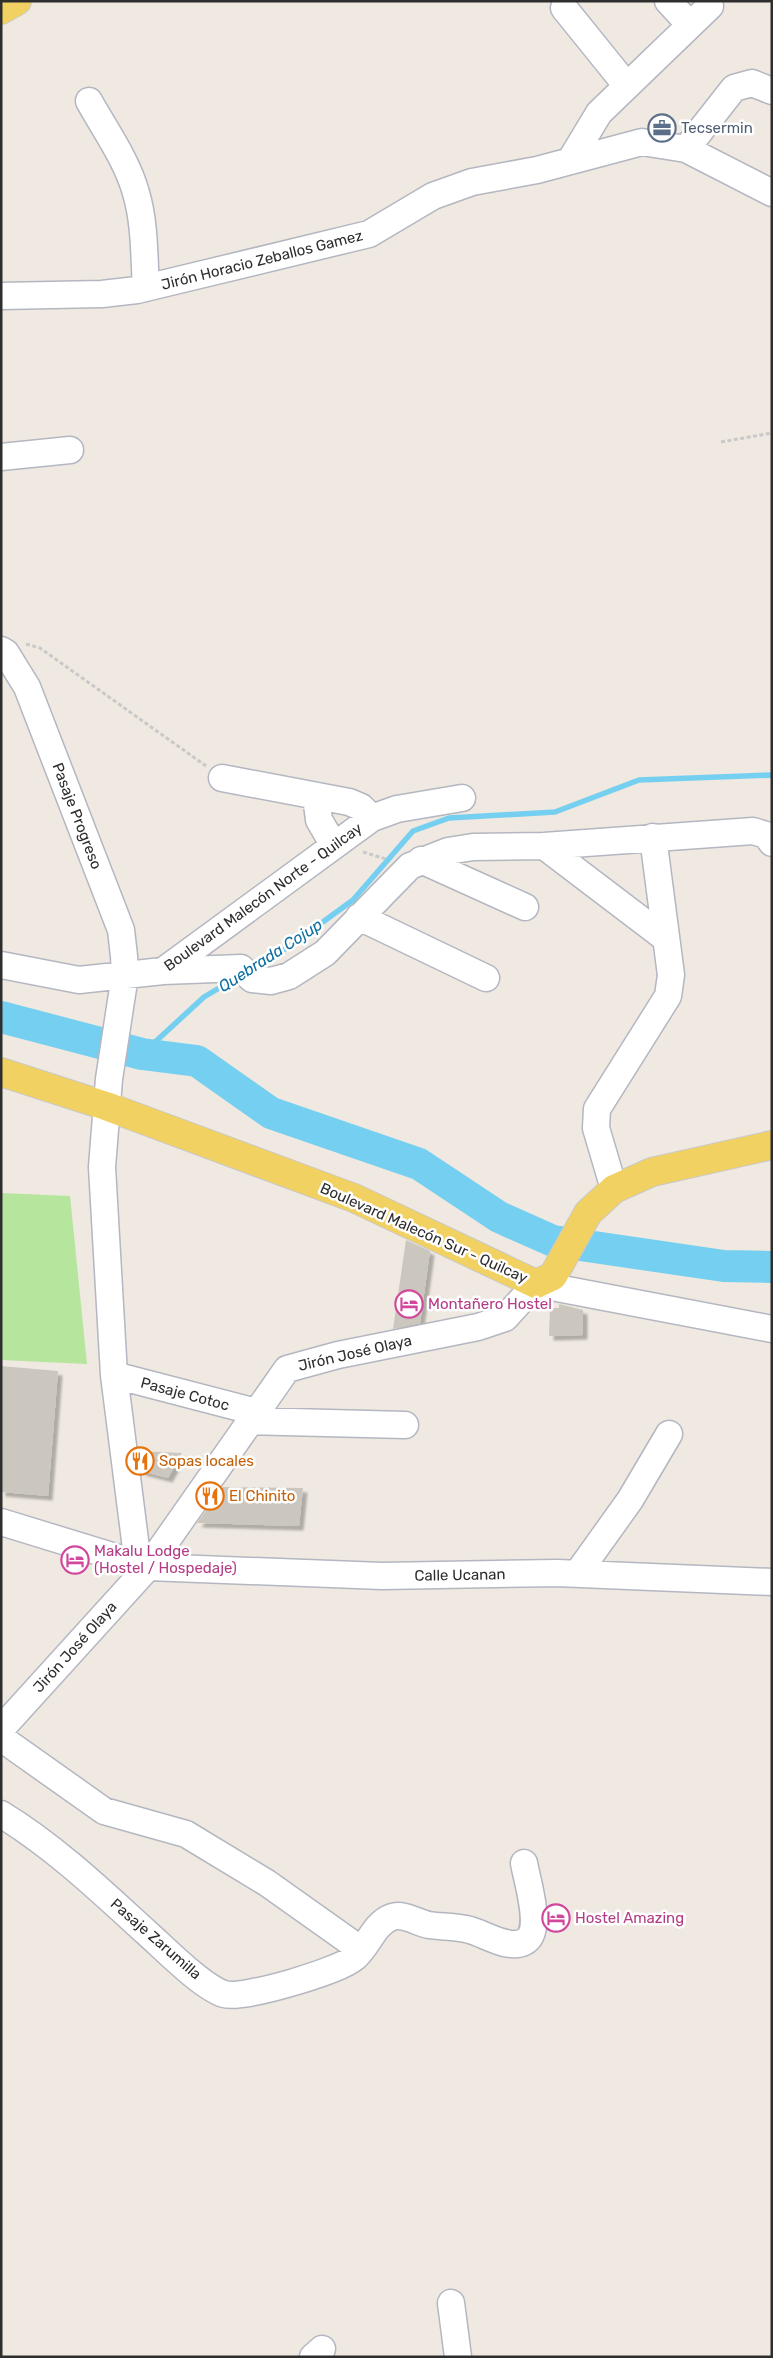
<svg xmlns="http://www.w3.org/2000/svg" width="773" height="2358" viewBox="0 0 773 2358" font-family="Rubik,sans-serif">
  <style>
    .green { fill: #b6e59e }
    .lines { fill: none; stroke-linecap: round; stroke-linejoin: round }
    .stream { stroke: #75cff0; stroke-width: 5.5 }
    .river { stroke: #75cff0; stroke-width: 32 }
    .building { fill: #cbc7bf; filter: url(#shadow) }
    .minor-casing { stroke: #b4b7c1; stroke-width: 29 }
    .major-casing { stroke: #c9c9c9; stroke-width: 30 }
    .path { stroke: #c9c9c9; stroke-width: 3; stroke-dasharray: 4 2.5; stroke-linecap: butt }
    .minor { stroke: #fff; stroke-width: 26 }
    .major { stroke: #f2d163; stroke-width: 28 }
    .labels { text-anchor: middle; stroke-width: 5; stroke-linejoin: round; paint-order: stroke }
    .service-label { font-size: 15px; fill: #4e5e75; stroke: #fff; text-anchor: start }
    .street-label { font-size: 15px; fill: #2e2e2e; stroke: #fff }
    .hotel-label { font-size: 15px; fill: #b23c85; stroke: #fff; text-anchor: start }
    .food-label { font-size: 15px; fill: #c56008; stroke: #fff; text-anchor: start }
    .water-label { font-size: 16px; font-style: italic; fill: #0d6fa3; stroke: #fff }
  </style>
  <defs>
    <filter id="shadow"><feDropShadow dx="4.5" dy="4.5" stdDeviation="1" flood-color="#0004"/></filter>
  </defs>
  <rect width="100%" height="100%" fill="#efe9e1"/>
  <path class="green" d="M 1,1193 L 70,1196 L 87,1364 L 1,1360 Z"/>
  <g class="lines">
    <path class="stream" d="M 252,968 L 290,946 L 353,900 L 413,831 L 449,818 L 555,812 L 639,780 L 772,775
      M 142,1054 L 204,997 L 236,978"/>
    <path class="river" d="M 1,1017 L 142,1054 L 197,1061 L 271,1113 L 419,1164 L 499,1217 L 553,1241 L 724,1266 L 772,1267"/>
  </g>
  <path class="building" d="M 406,1240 L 430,1251 L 420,1323 L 393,1329 Z
    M 559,1304 L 583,1310 L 583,1335 L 549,1336 L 550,1308 L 559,1308 Z
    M 1,1366 L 58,1371 L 48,1496 L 1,1492 Z
    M 139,1451 L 182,1453 L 168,1478 L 141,1471 Z
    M 223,1487 L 303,1488 L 299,1526 L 197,1523 Z"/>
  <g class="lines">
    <g class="minor-casing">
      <path id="minor" d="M 668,1 L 690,25
        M 564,8 L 627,86
        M 89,101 C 105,130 127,160 136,193 C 145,223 144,257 146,288
        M 686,149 L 734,88 L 752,83 L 772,91
        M 570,161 L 599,113 L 710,6
        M 1,296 L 102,294 L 137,290 L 369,234 L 433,196 L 472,182 L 537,170 L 642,142 L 686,149 L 772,193
        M 1,457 L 70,450
        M 1,650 L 6,653 L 27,687 L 121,930 L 124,956 L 125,975 L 109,1079 L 102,1167 L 114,1375 L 138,1564
        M 222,778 L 349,802 L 361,807 L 372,818
        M 316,796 L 319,820 L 333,844
        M 544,846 L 665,938
        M 421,860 L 525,907
        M 359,917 L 486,978
        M 1,965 L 79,980 L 163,971 L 372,818 L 397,809 L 462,798
        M 163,971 L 241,968 L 252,979 L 271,981 L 289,976 L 325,953 L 410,866 L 448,851 L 473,847 L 544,846 L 753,831 L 766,835 L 772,843
        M 614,1189 L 596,1128 L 597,1109 L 668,996 L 671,975 L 653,837
        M 114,1375 L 256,1412
        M 249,1421 L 405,1425
        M 1,1522 L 148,1567 L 382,1576 L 557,1573 L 772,1582
        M 577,1574 L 630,1500 L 669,1434
        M 1,1729 L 148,1567 L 287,1369 L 338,1355 L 478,1327 L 505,1318 L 536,1284 L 772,1329
        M 1,1738 L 104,1811 L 186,1834 L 267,1883 L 360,1949
        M 1,1814 C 55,1847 101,1891 147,1933 C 165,1949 202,1987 224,1994 C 243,2000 338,1971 354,1958 C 368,1947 374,1923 392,1917 C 404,1913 418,1923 429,1925 C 442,1927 457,1926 470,1930 C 485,1934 508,1950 524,1942 C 544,1932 527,1881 524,1863
        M 451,2303 L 458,2357
        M 313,2357 L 322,2349"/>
    </g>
    <g class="major-casing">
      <path id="major" d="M 1,10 L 17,1
        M 1,1072 L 106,1106 L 354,1198 L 536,1284 L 553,1276 L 588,1213 L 614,1189 L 652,1172 L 772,1145"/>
    </g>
    <path class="path" d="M 721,442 L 772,433
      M 26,644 L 40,648 L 206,766
      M 363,852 L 386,859"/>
    <use href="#minor" class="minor"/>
    <use href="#major" class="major"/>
  </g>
  <defs>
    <g id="office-ring" transform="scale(1.4375)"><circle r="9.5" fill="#fff" stroke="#5c6f8a" stroke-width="1.5"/><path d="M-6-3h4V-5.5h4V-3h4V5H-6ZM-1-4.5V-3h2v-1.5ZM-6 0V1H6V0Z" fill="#5c6f8a"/></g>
    <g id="hotel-ring" transform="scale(1.4375)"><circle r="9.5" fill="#fff" stroke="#d1479c" stroke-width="1.5"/><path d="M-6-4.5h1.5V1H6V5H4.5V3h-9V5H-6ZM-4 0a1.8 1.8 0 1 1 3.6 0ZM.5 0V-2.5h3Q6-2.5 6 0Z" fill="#d1479c"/></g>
    <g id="restaurant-ring" transform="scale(1.4375)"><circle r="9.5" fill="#fff" stroke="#e8710a" stroke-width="1.5"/><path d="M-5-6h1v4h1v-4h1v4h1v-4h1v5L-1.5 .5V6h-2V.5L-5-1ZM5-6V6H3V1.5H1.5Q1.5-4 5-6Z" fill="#e8710a"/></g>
  </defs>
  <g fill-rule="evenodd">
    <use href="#office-ring" x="662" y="128"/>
    <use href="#hotel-ring" x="409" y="1304"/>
    <use href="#restaurant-ring" x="140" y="1461"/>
    <use href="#restaurant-ring" x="210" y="1496"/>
    <use href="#hotel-ring" x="75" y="1560"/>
    <use href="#hotel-ring" x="556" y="1918"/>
  </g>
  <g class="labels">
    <g class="service-label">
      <text x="681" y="133">Tecsermin</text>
    </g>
    <g class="street-label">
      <text transform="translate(262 260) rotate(-14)" y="5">Jirón Horacio Zeballos Gamez</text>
      <text transform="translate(77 816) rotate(69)" y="5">Pasaje Progreso</text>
      <text transform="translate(263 897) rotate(-36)" y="5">Boulevard Malecón Norte - Quilcay</text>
      <text transform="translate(424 1233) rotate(24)" y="5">Boulevard Malecón Sur - Quilcay</text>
      <text transform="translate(355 1353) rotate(-13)" y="5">Jirón José Olaya</text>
      <text transform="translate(185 1394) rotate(15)" y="5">Pasaje Cotoc</text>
      <text transform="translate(460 1575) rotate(-1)" y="5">Calle Ucanan</text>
      <text transform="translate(75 1647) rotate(-48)" y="5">Jirón José Olaya</text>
      <text transform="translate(156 1939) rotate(41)" y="5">Pasaje Zarumilla</text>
    </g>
    <g class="hotel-label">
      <text x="428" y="1309">Montañero Hostel</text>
      <text x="94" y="1556">Makalu Lodge<tspan x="94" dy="17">(Hostel / Hospedaje)</tspan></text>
      <text x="575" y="1923">Hostel Amazing</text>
    </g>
    <g class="food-label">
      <text x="159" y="1466">Sopas locales</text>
      <text x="229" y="1501">El Chinito</text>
    </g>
    <g class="water-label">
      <text transform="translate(270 955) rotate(-33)" y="6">Quebrada Cojup</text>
    </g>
  </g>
  <rect width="773" height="2358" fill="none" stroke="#2e2e2e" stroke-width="5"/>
</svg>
